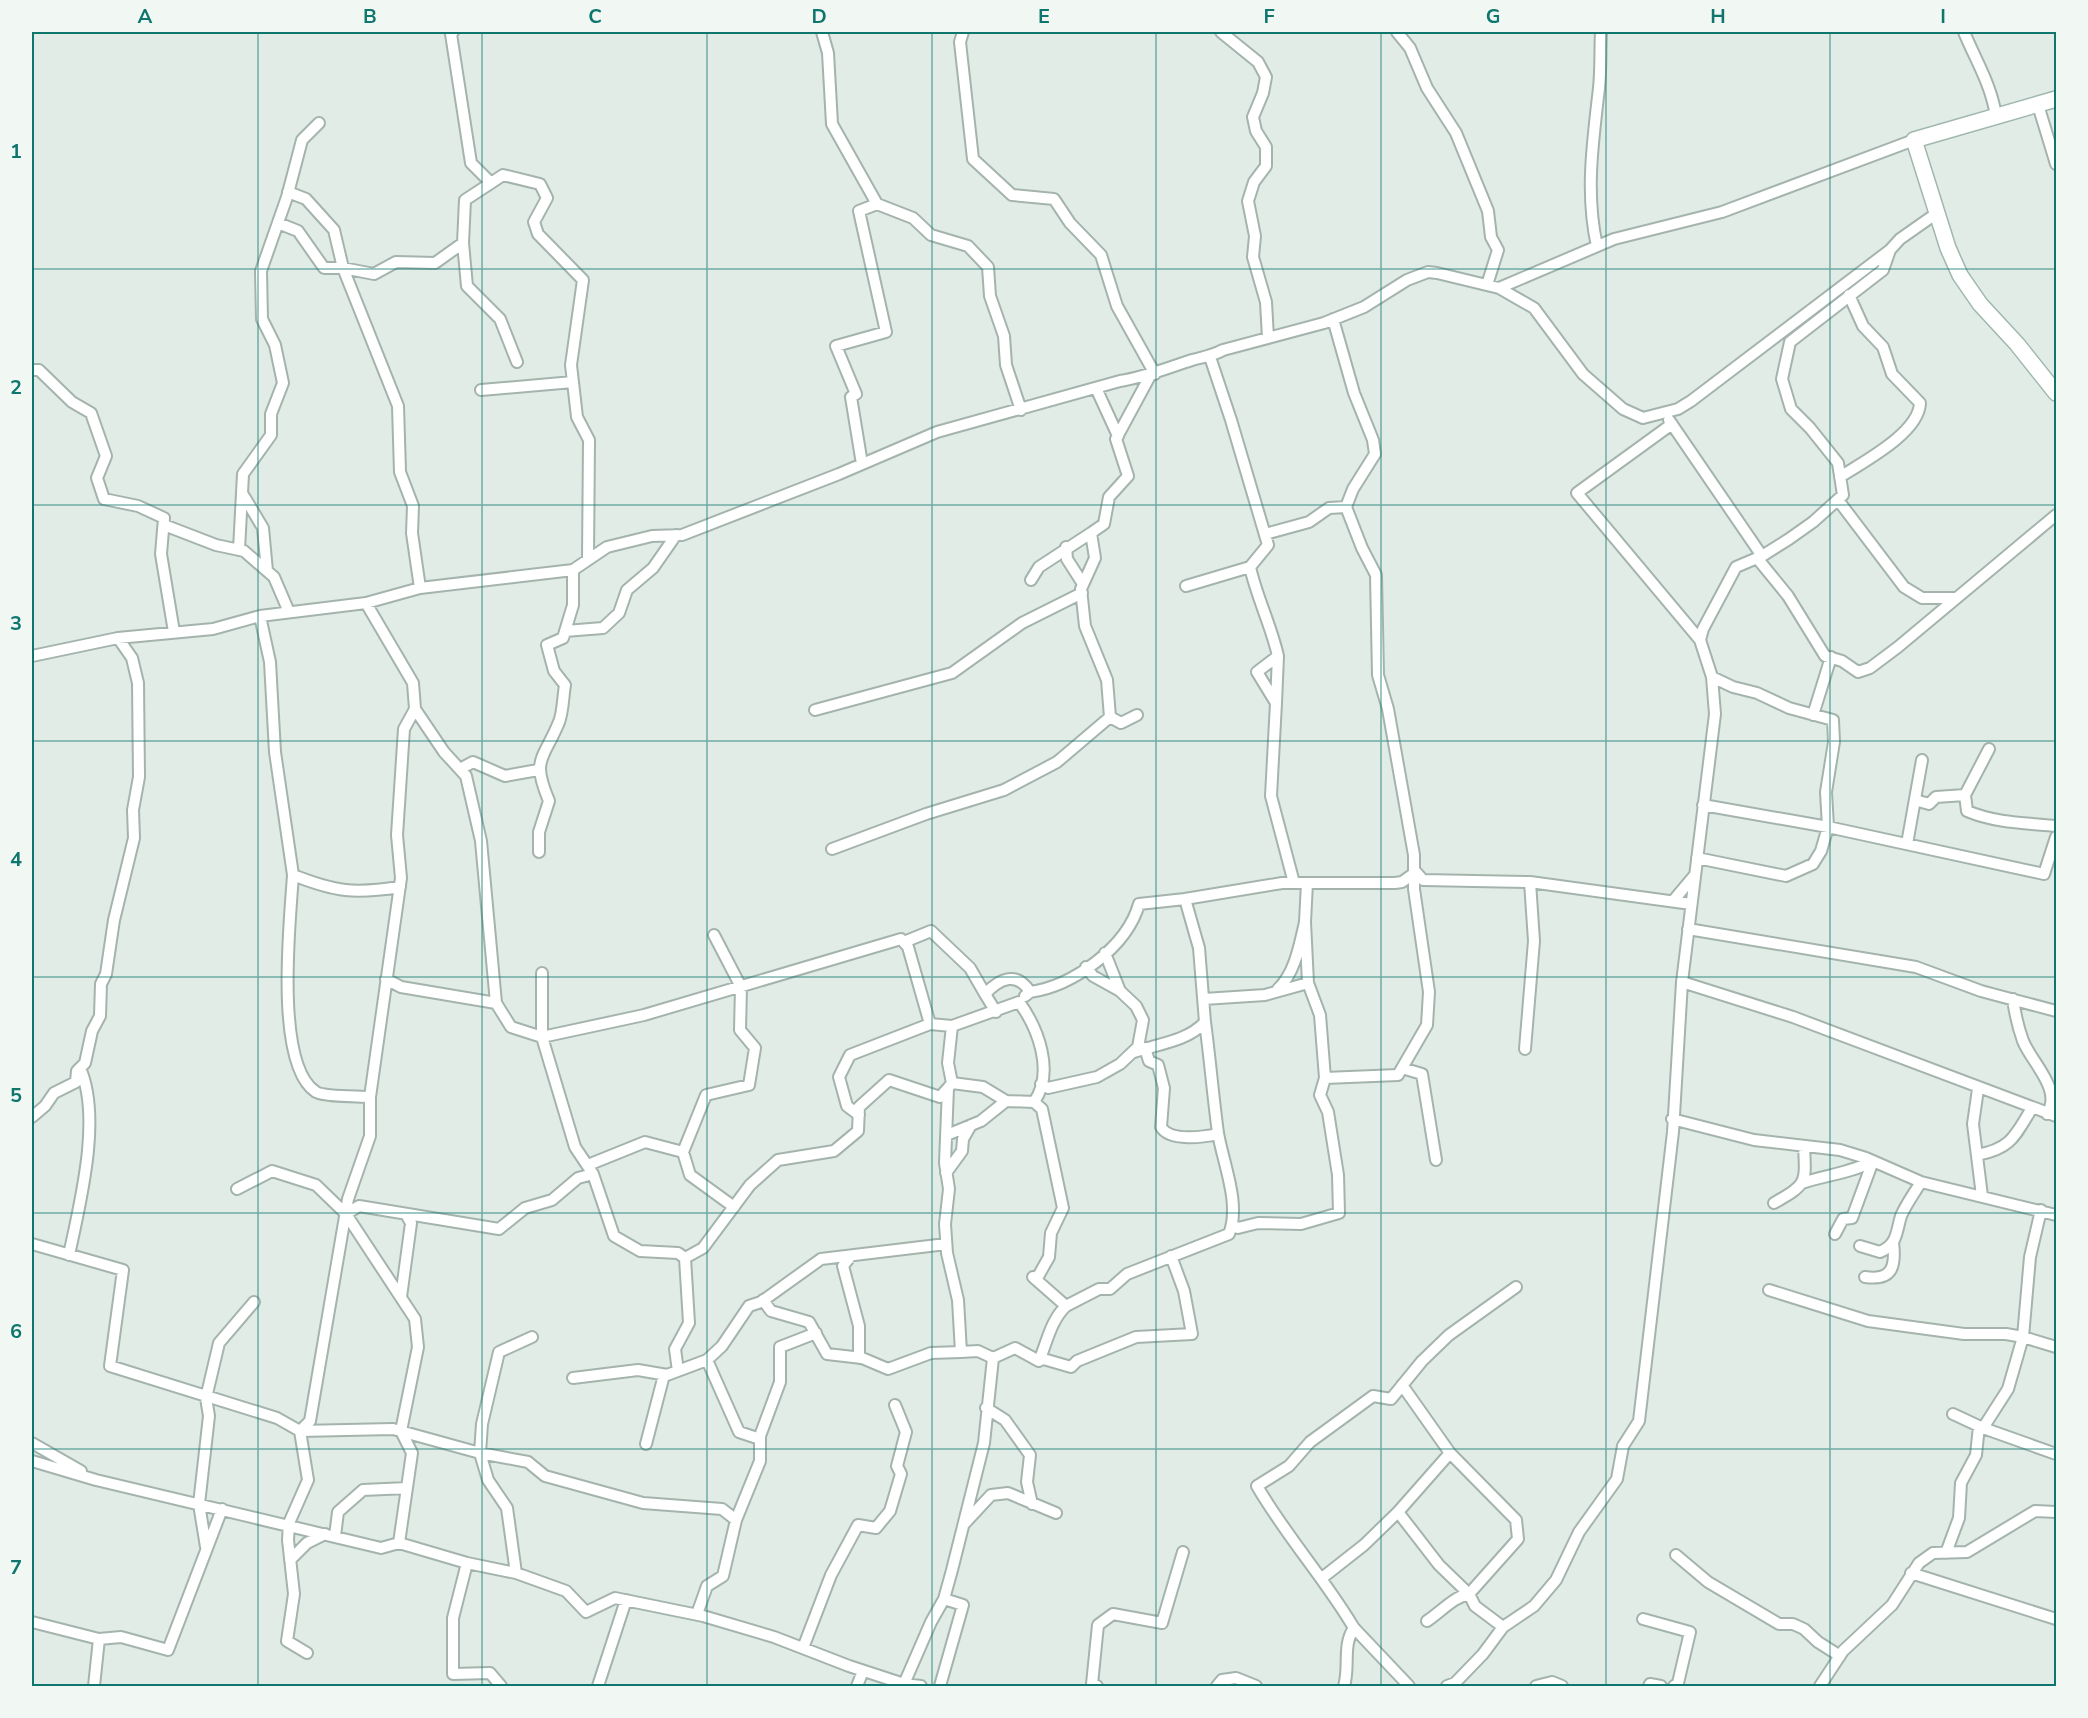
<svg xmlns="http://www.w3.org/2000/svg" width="2088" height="1718" viewBox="0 0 2088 1718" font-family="'Nunito Sans',sans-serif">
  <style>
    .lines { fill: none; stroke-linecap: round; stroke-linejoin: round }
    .street-casing { stroke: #a4b4ad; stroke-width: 14 }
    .secondary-casing { stroke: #9fb7ae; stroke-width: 18 }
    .street { stroke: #fff; stroke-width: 10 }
    .secondary { stroke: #fff; stroke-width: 15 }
    .grid { fill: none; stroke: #0f766e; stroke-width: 1.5; stroke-opacity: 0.55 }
    .neatline { fill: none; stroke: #0f766e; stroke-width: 2 }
    .grid-label { font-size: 20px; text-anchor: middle; font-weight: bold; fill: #0f766e }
  </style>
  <rect width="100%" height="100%" fill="#e1ece6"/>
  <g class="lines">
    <g class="street-casing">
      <path id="street" d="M 453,32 L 451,34 L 471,163 L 491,183 L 465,200 L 463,243 L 467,286 L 500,319 L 517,362
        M 822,32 L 828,53 L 832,124 L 877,204 L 913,218 L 931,235 L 968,246 L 988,267 L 990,296 L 1004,336 L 1006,365 L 1021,410
        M 963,32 L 960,42 L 973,159 L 1012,195 L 1054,199 L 1070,223 L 1101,255 L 1117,306 L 1155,374
        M 1221,32 L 1258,62 L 1266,77 L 1263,93 L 1253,117 L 1256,131 L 1266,147 L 1266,166 L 1254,182 L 1248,201 L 1255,236 L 1253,257 L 1266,302 L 1268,338
        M 1397,32 L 1410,48 L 1427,88 L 1456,133 L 1488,211 L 1491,237 L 1498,250 L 1487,285
        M 1964,32 C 1976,61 1991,84 1996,116
        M 2038,105 L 2056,164
        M 491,183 L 503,175 L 540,184 L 547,198 L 534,222 L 538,234 L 583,280 L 571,365 L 577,417 L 589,440 L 588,559
        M 288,192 L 306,199 L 334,230 L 343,268 L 398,406 L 400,472 L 413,506 L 412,533 L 420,588
        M 278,223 L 298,231 L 324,268 L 343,268 L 374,274 L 396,262 L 435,263 L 463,243
        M 1597,246 C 1585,193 1593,141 1599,88 C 1601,69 1600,50 1601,32
        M 1499,288 L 1614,239 L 1722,212 L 1914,140
        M 1333,319 L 1354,393 L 1373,440 L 1375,454 L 1353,489 L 1346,507
        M 1210,357 L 1231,420 L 1268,545 L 1250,567 C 1257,598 1271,625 1278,656
        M 32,370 L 39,370 L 72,402 L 91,413 L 106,456 L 97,478 L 104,499 L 138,506 L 164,518 L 161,554 L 174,632
        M 1096,388 L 1118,436
        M 481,390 L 573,382
        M 1669,420 L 1762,556
        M 1672,424 L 1577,493 L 1700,640
        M 862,464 L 851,397 L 856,394 L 836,346 L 886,332 L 859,211 L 877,204
        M 1840,477 C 1863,462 1919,433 1920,403 L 1892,374 L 1883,347 L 1863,326 L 1849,295
        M 242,493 L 263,528 L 267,571
        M 1838,500 L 1904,587 L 1922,598 L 1956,598
        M 164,525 L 216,545 L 244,551 L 274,577 L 289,612
        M 1265,534 L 1309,522 L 1329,508 L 1346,507 L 1362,548 L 1376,575 L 1378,675 L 1388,709 L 1414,855 L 1414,889 L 1429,992 L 1427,1025 L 1398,1075 L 1325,1078
        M 1066,547 L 1067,559 L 1083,584
        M 239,550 L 243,474 L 271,435 L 271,414 L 283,383 L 275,345 L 262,319 L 261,271 L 287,197 L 302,140 L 319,123
        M 1757,558 L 1788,596 L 1825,656 L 1842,661 L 1858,672 L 1870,668 L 1898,647 L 2056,515
        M 1031,580 L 1039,567 L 1091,533
        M 1186,586 L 1250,567
        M 260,616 L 270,662 L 275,752 L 293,875 C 336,892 354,894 400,887
        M 565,631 L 603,628 L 619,613 L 627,590 L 653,568 L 676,535
        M 32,656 L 118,638 L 213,629 L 260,616 L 366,603 L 420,588 L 573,570 L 607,547 L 652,536 L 682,535 L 839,474 L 937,432 L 1120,381 C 1146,377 1167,368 1192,360 C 1203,357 1212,356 1223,350 L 1324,323 L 1364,307 L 1407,280 L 1428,272 L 1437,273 L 1499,288 L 1534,308 L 1583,374 L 1623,409 L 1643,418 L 1678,409 L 1691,401 L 1890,250
        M 1276,703 L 1278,656 L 1257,672 L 1276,703 L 1271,796 L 1294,883
        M 415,709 L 444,752 L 466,776 L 481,841 L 496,1003 L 511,1027 L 542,1037 L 644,1015 L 901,939 L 908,947 L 930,1024
        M 815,710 L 952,673 L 1022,623 L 1082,593
        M 1813,715 L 1831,657
        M 1110,717 L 1121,723 L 1137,715
        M 460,769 L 473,762 L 505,776 L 538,770
        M 1965,795 L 1989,749
        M 1915,800 L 1929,804 L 1936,797 L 1965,795 L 1967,811 C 1995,823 2026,823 2056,826
        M 1703,805 L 1828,827 L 2044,874 L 2056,837
        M 1907,844 L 1922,760
        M 832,849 L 926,814 L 1004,790 L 1057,762 L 1110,717 L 1107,680 L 1085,626 L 1081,589 L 1095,558 L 1091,533 L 1104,524 L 1109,497 L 1128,476 L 1116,439 L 1150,376
        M 539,852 L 539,832 L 549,801 C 531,758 543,761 559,722 C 563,712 563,697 565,685 L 554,671 L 547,645 L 563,638 L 573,605 L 573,570
        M 1697,858 L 1786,876 L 1813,864 L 1821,851 L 1828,827 L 1826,792 L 1834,742 L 1833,720 L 1789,708 L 1757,693 L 1733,687 L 1712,677
        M 293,875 C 290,921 274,1065 316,1092 C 325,1097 358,1096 370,1097
        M 1307,883 L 1395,883 L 1402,882 L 1416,872 L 1423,880 L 1530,882 L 1691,904
        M 1185,899 L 1282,883 L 1307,883 L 1305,922
        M 1673,901 L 1694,876
        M 1688,929 L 1916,967 L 1981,991 L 2056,1011
        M 904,942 L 931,931 L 970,968 L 985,994
        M 1086,967 L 1093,976 L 1120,991
        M 542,973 L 542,1037 L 575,1147 L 593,1174 L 614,1236 L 640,1251 L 678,1253 L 685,1258
        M 386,979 L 401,987 L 496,1003
        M 1682,982 L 1793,1017 L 2056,1116
        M 1278,989 C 1295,973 1300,944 1305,922 L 1308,983
        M 1030,992 C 1073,986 1127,947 1139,904 L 1185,899 L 1199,948 L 1205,1022 C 1188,1041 1158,1044 1134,1052
        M 1204,999 L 1265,995 L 1308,983 L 1320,1015 L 1325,1078 L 1320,1095 L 1328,1112 L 1338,1175 L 1339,1213 L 1301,1224 L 1258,1223 L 1238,1228 L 1232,1225
        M 2013,999 C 2015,1014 2018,1027 2023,1041 C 2032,1063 2063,1090 2047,1114
        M 996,1012 L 985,994 C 1000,978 1017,971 1030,992 L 1025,996
        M 1145,1048 L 1149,1061 L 1158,1065 L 1164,1088 L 1161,1127 C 1170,1142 1204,1137 1218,1134
        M 1525,1049 L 1534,941 L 1530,882
        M 1402,1068 L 1422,1074 L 1436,1160
        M 952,1083 L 948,1063 L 952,1026 L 1019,1002 C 1038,1028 1055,1072 1034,1102 L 1006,1101
        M 1041,1084 L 1048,1088 L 1097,1077 L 1120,1064 L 1138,1047 L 1143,1020 L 1136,1006 L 1120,991 L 1105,953
        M 1978,1089 L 1973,1124 L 1982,1196
        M 1034,1102 L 1042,1109 L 1063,1208 L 1051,1233 L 1049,1257 L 1036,1280
        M 859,1115 L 847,1106 L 839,1077 L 850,1055 L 930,1024 L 952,1026
        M 32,1117 L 45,1106 L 54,1093 L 76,1082 L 77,1071 L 85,1063 L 92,1031 L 100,1016 L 101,984 L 106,974 L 114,920 L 134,838 L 133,810 L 139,777 L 138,683 L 132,658 L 118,638
        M 1672,1119 L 1754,1140 L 1840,1150 L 1866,1158 L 1921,1182 L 2056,1215
        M 683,1152 L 706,1095 L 749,1085 L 755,1048 L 740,1030 L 741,987 L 714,935
        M 1977,1155 C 2011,1149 2015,1136 2032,1108
        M 588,1165 L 645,1142 L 683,1152 L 690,1175 L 734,1207
        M 946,1173 L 962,1151 L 963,1139 L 971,1125
        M 1802,1183 C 1826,1175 1851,1173 1873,1161
        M 237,1189 L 272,1171 L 316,1185 L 346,1214 L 415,1319 L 418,1347 L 401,1431 L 412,1453 L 399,1543
        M 1774,1203 C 1807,1184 1806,1184 1804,1146
        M 2041,1210 L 2030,1257 L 2023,1337 L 2056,1347
        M 346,1214 L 359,1206 L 499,1229 L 525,1208 L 552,1200 L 578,1178 L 593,1174
        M 1835,1234 L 1843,1219 L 1852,1218 L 1873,1161
        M 32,1244 L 123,1270 L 110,1366 L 277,1418 L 300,1431 L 393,1429 L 480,1453 L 528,1462 L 545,1476 L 643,1503 L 722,1509 L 736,1520
        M 1860,1246 L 1880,1252 C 1898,1244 1896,1232 1901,1216 C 1906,1204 1915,1192 1921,1182
        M 69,1255 C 80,1203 102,1118 80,1068
        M 850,1257 L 843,1266 L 859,1326 L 859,1358
        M 1033,1277 L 1066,1306 L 1099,1289 L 1110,1289 L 1127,1274 L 1229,1234 C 1241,1204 1223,1163 1218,1133 C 1213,1096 1210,1059 1205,1022
        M 1865,1277 C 1893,1281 1896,1266 1893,1242
        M 1769,1290 L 1868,1321 L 1964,1334 L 2006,1334 L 2023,1337 L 2008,1389 L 1983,1428
        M 401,1297 L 411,1223 L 407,1216
        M 763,1300 L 771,1311 L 809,1322 L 827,1354 L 862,1358 L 888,1369 L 931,1353 L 961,1352
        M 993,1358 L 1015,1348 L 1039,1361 C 1047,1342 1051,1320 1066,1306
        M 1040,1358 L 1071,1367 L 1077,1361 L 1136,1337 L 1192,1334 L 1184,1291 L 1171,1256
        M 707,1360 L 739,1432 L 760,1439
        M 678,1371 L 675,1349 L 689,1323 L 685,1258 L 703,1248 L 750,1185 L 778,1160 L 834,1151 L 858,1131 L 859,1107 L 889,1080 L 940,1097 L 948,1088
        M 573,1378 L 638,1370 L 667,1375 L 707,1360 L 722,1346 L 749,1306 L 761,1302 L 821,1259 L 946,1244
        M 1402,1385 L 1450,1453
        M 986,1408 L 1005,1420 L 1030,1455 L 1027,1482 L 1032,1504
        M 1953,1414 L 1983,1428 L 2056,1454
        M 32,1443 L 81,1471
        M 646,1444 L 664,1375
        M 32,1461 L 96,1480 L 381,1548 L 399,1543 L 467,1563 L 516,1573 L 566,1591 L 586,1612 L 615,1598 L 703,1616 L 774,1637 L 849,1666 L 904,1684
        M 965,1523 L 991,1495 L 1008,1493 L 1056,1513
        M 335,1536 L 338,1512 L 363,1490 L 407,1488
        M 206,1547 L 199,1504 L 209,1416 L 206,1398 L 219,1343 L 254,1302
        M 1946,1553 L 1959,1518 L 1961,1483 L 1976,1455 L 1979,1426
        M 1676,1555 L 1708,1582 L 1779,1624 L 1793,1624 L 1804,1629 L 1818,1642 L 1840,1656
        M 290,1560 L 307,1543 L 325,1534
        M 467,1563 L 453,1618 L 453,1674 L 490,1673 L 501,1686
        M 516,1573 L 507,1508 L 488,1480 L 480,1453 L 482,1424 L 499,1352 L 532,1337
        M 1911,1573 L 2056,1619
        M 1322,1578 L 1364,1545 L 1398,1512 L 1439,1565 L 1469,1594 L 1518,1539 L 1516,1520 L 1450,1453 L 1398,1512
        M 697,1614 L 707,1586 L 723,1576 L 736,1520 L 760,1461 L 760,1436 L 780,1382 L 780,1347 L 816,1333
        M 1643,1619 L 1690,1632 L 1678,1683 L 1674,1686
        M 1427,1621 C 1441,1612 1453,1597 1469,1594 L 1475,1606 L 1503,1627
        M 32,1622 L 99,1639 L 121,1637 L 168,1650 L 222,1509
        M 1354,1628 C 1325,1579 1286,1536 1257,1486 L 1289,1466 L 1310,1442 L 1373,1396 L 1391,1399 L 1422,1361 L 1449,1335 L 1516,1287
        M 803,1648 L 831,1575 L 858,1525 L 876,1528 L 890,1511 L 901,1474 L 897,1466 L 906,1432 L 895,1405
        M 307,1653 L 287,1641 L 294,1594 L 288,1540 L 289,1523 L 308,1480 L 300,1431 L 310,1421 L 348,1199 L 370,1136 L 370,1097 L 401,878 L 397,835 L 404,729 L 415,709 L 413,683 L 366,603
        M 94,1686 L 99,1639
        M 598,1686 L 626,1600
        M 857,1686 L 863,1671
        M 921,1686 L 904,1684 L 931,1622 L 944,1599 L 952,1570 L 984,1443 L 993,1358 L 978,1351 L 961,1352 L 958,1300 L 947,1253 L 945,1224 L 949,1189 L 945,1163 L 948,1088 L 952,1083 L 983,1087 L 1006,1101 L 981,1121 L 947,1135
        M 940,1686 L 963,1605 L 944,1599
        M 1097,1686 L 1092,1684 L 1098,1625 L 1113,1614 L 1162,1623 L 1183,1552
        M 1217,1686 L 1222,1680 L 1236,1678 L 1256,1686
        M 1344,1686 C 1350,1667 1342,1645 1354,1628 L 1409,1686
        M 1447,1686 L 1455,1683 L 1483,1654 L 1503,1627 L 1534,1606 L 1556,1580 L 1579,1532 L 1617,1479 L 1623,1446 L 1639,1421 L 1673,1132 L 1682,982 L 1715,714 L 1712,677 L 1700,640 L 1703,629 L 1736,567 L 1762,556 L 1789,539 L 1813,522 L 1843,495 L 1838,463 L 1810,428 L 1791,409 L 1782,379 L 1790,342 L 1883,270 L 1890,250 L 1900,239 L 1937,213
        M 1536,1686 L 1552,1682 L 1562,1686
        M 1649,1686 L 1650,1684 L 1661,1686
        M 1820,1686 L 1843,1651 L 1892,1605 L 1919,1563 L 1933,1553 L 1967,1552 L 2035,1511 L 2056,1512"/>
    </g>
    <g class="secondary-casing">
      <path id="secondary" d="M 2056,99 L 1914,140 L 1948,248 L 1960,275 L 1980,304 L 2017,344 L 2056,393"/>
    </g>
    <use href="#street" class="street"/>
    <use href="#secondary" class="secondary"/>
  </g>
  <path class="grid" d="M 258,32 L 258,1686M 482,32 L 482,1686M 707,32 L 707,1686M 932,32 L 932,1686M 1156,32 L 1156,1686M 1381,32 L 1381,1686M 1606,32 L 1606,1686M 1830,32 L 1830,1686M 32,269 L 2056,269M 32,505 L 2056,505M 32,741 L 2056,741M 32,977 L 2056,977M 32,1213 L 2056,1213M 32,1449 L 2056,1449"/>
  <rect width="2088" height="1718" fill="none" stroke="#f1f8f4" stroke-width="66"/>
  <rect x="33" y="33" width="2022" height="1652" class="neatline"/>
  <g class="grid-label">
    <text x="145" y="23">A</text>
    <text x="370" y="23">B</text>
    <text x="595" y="23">C</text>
    <text x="819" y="23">D</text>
    <text x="1044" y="23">E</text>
    <text x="1269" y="23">F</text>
    <text x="1493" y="23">G</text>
    <text x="1718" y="23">H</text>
    <text x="1943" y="23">I</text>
    <text x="16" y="158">1</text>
    <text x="16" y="394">2</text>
    <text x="16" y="630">3</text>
    <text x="16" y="866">4</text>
    <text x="16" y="1102">5</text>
    <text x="16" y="1338">6</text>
    <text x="16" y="1574">7</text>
  </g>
</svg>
